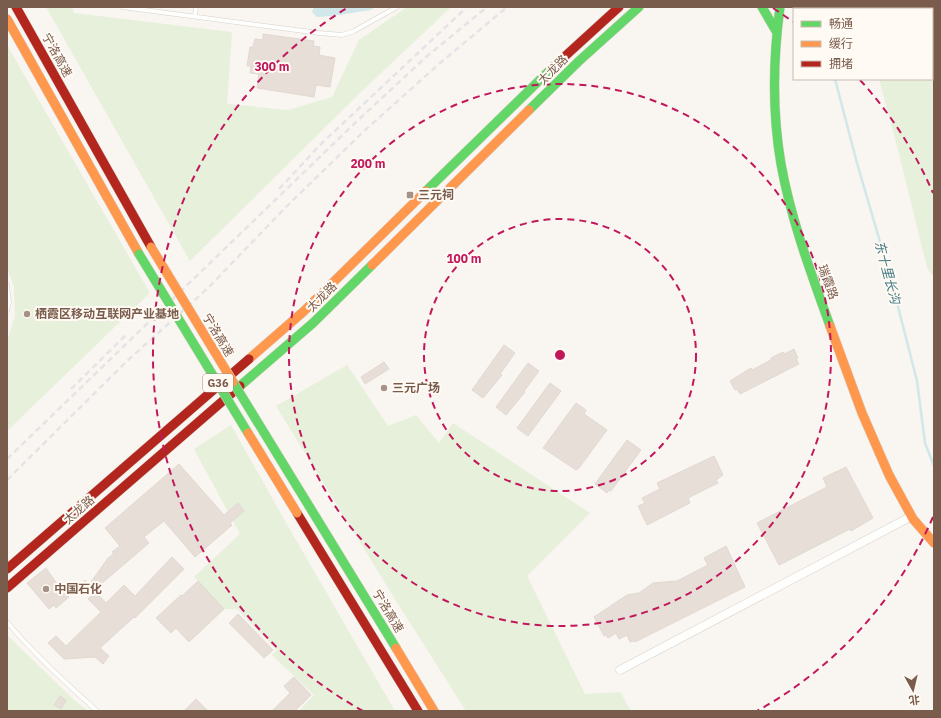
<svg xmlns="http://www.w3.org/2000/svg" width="941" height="718" viewBox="0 0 941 718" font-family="'IBM Plex Sans','Noto Sans SC',sans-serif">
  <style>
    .green { fill: #e7f0db }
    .water { fill: #d0e8ea }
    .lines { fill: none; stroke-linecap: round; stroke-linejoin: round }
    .stream { stroke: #d0e8ea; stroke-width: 2.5 }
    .building { fill: #e6ded7; stroke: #e2d8d2 }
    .lane-casing { stroke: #d7d1cb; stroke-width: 5 }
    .street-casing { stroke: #d7d1cb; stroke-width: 9 }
    .fast-casing { stroke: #d9d2cb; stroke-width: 10 }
    .slow-casing { stroke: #d9d2cb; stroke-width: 10 }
    .jam-casing { stroke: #d9d2cb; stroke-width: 10 }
    .lane { stroke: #fefefd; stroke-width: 4 }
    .street { stroke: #fefefd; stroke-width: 8 }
    .fast { stroke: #63d668; stroke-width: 9 }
    .slow { stroke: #ff974d; stroke-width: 9 }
    .jam { stroke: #b3261e; stroke-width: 9 }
    .rail { stroke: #e6e3e7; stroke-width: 2.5; stroke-dasharray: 6 4; stroke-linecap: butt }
    .fast-bridge-casing { stroke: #dad1cc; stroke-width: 10; stroke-linecap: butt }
    .slow-bridge-casing { stroke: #dad1cc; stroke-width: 10; stroke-linecap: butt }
    .fast-bridge { stroke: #63d668; stroke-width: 9 }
    .slow-bridge { stroke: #ff974d; stroke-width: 9 }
    .ring { fill: none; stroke: #c2185b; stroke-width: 2; stroke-dasharray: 7 5 }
    .poi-dot { fill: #a69286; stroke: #fffaf3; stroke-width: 1.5 }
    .labels { text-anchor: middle; stroke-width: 4; stroke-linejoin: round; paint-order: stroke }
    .shield { fill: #fffaf3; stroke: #a28b7f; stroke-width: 1 }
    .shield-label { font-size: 11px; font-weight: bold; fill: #7a5c4d }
    .street-label { font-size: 12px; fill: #7a5c4d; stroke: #fffaf3 }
    .poi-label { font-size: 12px; font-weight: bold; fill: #7a5c4d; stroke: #fffaf3; text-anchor: start }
    .water-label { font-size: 13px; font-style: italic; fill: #437c86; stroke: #fffaf3 }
    .centre { fill: #c2185b; stroke: #fffaf3; stroke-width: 2 }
    .ring-label { font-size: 12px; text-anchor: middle; font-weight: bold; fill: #c2185b; stroke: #fffaf3; stroke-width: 4; stroke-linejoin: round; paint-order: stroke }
  </style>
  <rect width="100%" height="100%" fill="#f9f5f0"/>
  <path class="green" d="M 46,7 L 72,7 L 74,13 L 232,32 L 227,104 L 288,110 L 332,97 L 359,40 L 407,7 L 451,7 L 363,90 L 190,261 Z
    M 867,7 L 934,7 L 934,278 L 927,268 L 899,154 L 879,79 L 932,79 L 932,9 L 867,9 Z
    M 7,45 L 150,293 L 7,431 L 7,341 L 15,316 L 14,287 L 7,268 Z
    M 347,365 L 388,426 L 416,415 L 439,443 L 453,423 L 590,513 L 527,576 L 585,694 L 620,692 L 631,711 L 466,711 L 398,604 L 276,406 Z
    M 231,425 L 289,528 L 395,711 L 299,711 L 314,695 L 272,655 L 277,650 L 237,609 L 224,609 L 194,577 L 240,534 L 194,449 Z
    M 7,635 L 73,699 L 88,711 L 7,711 Z"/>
  <path class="water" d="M 314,7 L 375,7 L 371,10 L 332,16 L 317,17 L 312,12 Z"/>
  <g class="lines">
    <path class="stream" d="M 820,7 L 820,9
      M 835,79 L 857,163 L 892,283 L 917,381 L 925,443 L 934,466"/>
  </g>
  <path class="building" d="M 263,34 L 314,41 L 313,46 L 320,47 L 319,55 L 335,58 L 330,87 L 316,85 L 314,97 L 257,88 L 259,74 L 250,73 L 251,66 L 247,66 L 250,47 L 253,47 L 255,39 L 263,40 Z
    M 504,345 L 515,353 L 500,374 L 502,375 L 483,398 L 472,390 Z
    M 794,349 L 798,358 L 796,359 L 799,364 L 740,394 L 737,389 L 735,390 L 730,381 L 751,368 L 752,370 L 771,360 L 771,358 L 783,352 L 784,354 Z
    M 384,362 L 389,369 L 365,384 L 361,377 Z
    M 528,363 L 539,371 L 524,391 L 525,392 L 506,415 L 496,407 Z
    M 550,383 L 561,391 L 528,436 L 517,428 Z
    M 576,403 L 586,410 L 584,414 L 607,430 L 579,468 L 576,470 L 543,448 Z
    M 627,440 L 641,450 L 611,491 L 609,490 L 607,493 L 595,484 Z
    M 714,456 L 723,475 L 716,480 L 718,483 L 688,498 L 690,503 L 647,525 L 638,506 L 645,503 L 642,498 L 660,489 L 657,483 Z
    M 179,464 L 224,515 L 238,503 L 244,511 L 230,523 L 232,525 L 195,557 L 164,521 L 144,537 L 149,543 L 94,590 L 106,603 L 124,585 L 135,596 L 172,557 L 184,569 L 135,618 L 134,617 L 100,648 L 109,656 L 103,664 L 95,657 L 64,659 L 48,643 L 56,636 L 66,646 L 101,612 L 88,599 L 91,596 L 83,582 L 85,580 L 89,585 L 108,558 L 114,554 L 112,552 L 120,546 L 105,528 Z
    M 846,467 L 873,518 L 851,531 L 850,529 L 779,565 L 757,523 L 827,487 L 823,478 Z
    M 726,546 L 745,587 L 635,642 L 634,641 L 630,642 L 627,635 L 619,639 L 616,633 L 608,638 L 606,635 L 604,636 L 594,617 L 627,595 L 639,593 L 653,583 L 677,581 L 708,565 L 704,558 Z
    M 46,568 L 62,591 L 63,590 L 69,597 L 56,608 L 54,605 L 49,609 L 27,583 Z
    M 198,581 L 224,609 L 189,642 L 176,628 L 171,633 L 156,618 L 181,595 L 182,596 Z
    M 238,614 L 273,650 L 264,658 L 229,623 Z
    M 294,677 L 311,695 L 295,711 L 272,711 L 290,693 L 284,686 Z
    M 60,696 L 66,700 L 61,709 L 54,705 Z
    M 196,699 L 208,711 L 184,711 Z"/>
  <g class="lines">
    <g class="lane-casing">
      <path id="lane" d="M 122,7 L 319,33 L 342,35 L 354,31 L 397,7
        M 195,16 L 196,7
        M 7,285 L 9,302 L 7,310
        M 7,622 C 34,654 66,683 97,711"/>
    </g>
    <g class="street-casing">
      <path id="street" d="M 620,670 L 912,516"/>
    </g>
    <g class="fast-casing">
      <path id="fast" d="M 762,7 L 776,31
        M 780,7 C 773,59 772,112 781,164 C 791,220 811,273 830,326
        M 529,110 L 579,61 L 639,7
        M 426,191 L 551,69
        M 240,386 L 313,323 L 372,265
        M 309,506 L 396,648"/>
    </g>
    <g class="slow-casing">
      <path id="slow" d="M 7,19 L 139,254
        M 372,265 L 529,110
        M 830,326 L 862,413 L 889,475 L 913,519 L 934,543
        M 249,359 L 303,312 L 426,191
        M 396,648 L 434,711"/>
    </g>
    <g class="jam-casing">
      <path id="jam" d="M 16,7 L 151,247
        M 551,69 L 619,7
        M 297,513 L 418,711
        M 7,569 L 249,359
        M 7,588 L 240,386"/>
    </g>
    <use href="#lane" class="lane"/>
    <use href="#street" class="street"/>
    <use href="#fast" class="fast"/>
    <use href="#slow" class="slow"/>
    <use href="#jam" class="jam"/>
    <path class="rail" d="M 279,189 L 322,143 L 467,7
      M 71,389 L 127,334
      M 7,459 L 355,123 L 426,57 L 487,7
      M 7,480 L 127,361 L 208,288 L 285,208 L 363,132 L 439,64 L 507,7"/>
    <g class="fast-bridge-casing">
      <path id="fast-bridge" d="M 139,254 L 248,433
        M 233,382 L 309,506"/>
    </g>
    <g class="slow-bridge-casing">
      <path id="slow-bridge" d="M 151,247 L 233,382
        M 248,433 L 297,513"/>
    </g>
    <use href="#fast-bridge" class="fast-bridge"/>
    <use href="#slow-bridge" class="slow-bridge"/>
  </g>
  <g class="ring">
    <circle cx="560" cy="355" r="136"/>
    <circle cx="560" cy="355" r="271"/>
    <path d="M933 517A407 407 0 0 1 757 711M363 711A407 407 0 0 1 347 8M773 8A407 407 0 0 1 793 22M860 80A407 407 0 0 1 933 193"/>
  </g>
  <g class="poi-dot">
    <rect x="406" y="191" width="8" height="8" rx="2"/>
    <circle cx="27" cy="314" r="4"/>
    <circle cx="384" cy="388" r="4"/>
    <circle cx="46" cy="589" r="4"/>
  </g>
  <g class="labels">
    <rect class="shield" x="203" y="374" width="30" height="18" rx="3"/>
    <g class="shield-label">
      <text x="218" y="387">G36</text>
    </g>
    <g class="street-label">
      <text transform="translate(57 55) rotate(61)" y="4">宁洛高速</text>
      <text transform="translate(553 70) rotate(-45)" y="4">太龙路</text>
      <text transform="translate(828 282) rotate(70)" y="4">瑞霞路</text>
      <text transform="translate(322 297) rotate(-45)" y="4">太龙路</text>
      <text transform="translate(218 335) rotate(59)" y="4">宁洛高速</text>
      <text transform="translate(79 510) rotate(-41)" y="4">太龙路</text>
      <text transform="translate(388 611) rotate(59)" y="4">宁洛高速</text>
    </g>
    <g class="poi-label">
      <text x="418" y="199">三元祠</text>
      <text x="35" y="318">栖霞区移动互联网产业基地</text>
      <text x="392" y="392">三元广场</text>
      <text x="54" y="593">中国石化</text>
    </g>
    <g class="water-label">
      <text transform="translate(888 272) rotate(75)" y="5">东十里长沟</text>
    </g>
  </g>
  <circle cx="560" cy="355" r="6" class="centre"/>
  <g class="ring-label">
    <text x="272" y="71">300 m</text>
    <text x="368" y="168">200 m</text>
    <text x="464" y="263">100 m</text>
  </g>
  <rect width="941" height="718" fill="none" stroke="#7a5c4d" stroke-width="16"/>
  <rect x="793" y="8" width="140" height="72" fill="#fffaf3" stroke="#cabbb1"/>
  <rect x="801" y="21" width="20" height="6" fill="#63d668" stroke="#cabbb1"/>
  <text x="829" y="28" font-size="12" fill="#7a5c4d">畅通</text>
  <rect x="801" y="41" width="20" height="6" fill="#ff974d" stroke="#cabbb1"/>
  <text x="829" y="48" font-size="12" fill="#7a5c4d">缓行</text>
  <rect x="801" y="61" width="20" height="6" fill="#b3261e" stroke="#cabbb1"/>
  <text x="829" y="68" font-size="12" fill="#7a5c4d">拥堵</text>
  <g transform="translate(913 690) rotate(172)" stroke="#fffaf3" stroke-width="3" paint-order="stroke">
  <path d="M0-3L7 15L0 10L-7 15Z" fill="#7a5c4d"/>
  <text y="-6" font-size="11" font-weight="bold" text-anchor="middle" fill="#7a5c4d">北</text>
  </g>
</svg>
